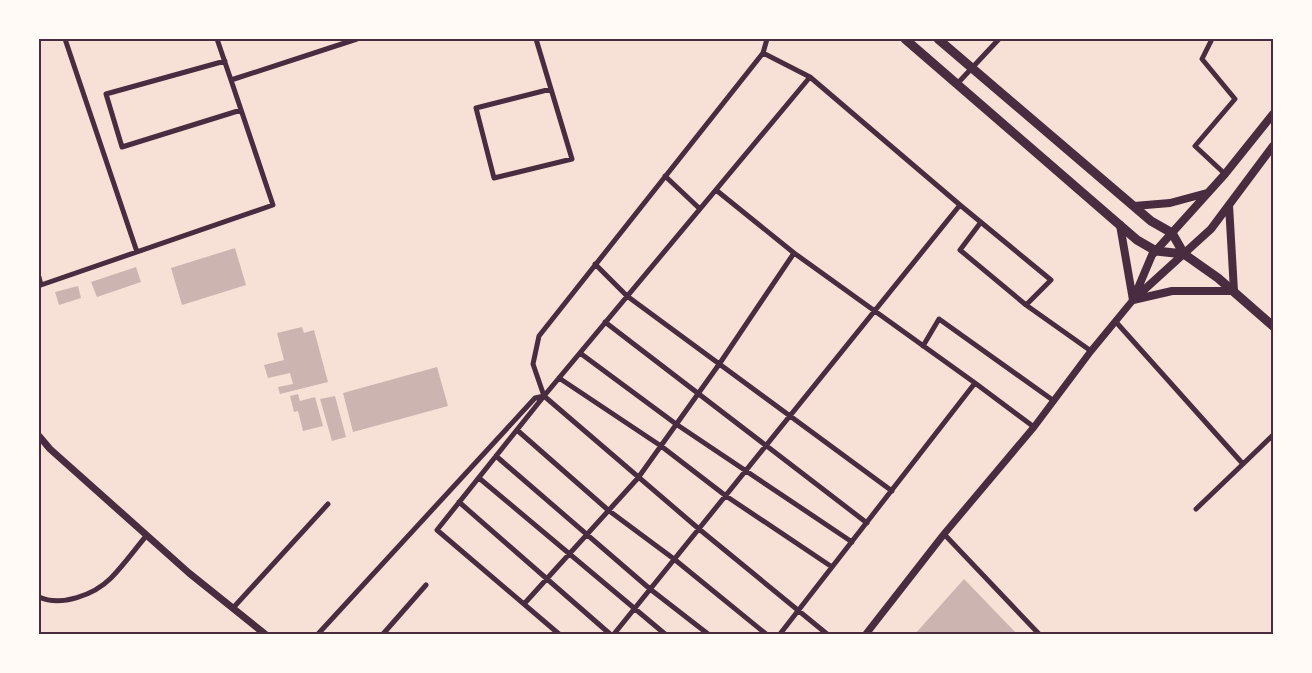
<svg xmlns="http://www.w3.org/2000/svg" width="1312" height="673" viewBox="0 0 1312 673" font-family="Commissioner,sans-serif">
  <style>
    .building { fill: #ccb4b1 }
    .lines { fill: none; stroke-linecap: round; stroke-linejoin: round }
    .minor { stroke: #4a2c40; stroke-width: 5 }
    .tertiary { stroke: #4a2c40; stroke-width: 7 }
    .secondary { stroke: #4a2c40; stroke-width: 8 }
    .trunk { stroke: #4a2c40; stroke-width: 9 }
    .neatline { fill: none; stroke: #4a2c40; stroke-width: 2 }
  </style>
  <rect width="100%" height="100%" fill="#f7e1d7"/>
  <path class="building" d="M 235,248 L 246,285 L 182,305 L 171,268 Z
    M 136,267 L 141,282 L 97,297 L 91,282 Z
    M 78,286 L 81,298 L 59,305 L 55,292 Z
    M 302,327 L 304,333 L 314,330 L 328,382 L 280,394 L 278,387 L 293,384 L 290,373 L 268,378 L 264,365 L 284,360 L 277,333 Z
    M 437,367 L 448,406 L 353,432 L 343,393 Z
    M 298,394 L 300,401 L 315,397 L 323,426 L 303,431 L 298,411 L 294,412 L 290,396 Z
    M 335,396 L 346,437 L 332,441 L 320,399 Z
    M 964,579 L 1017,634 L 915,634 Z"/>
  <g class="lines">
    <path class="minor" d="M 65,39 L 137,252
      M 217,39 L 231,80
      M 536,39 L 572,159 L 494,178 L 476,108 L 551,89
      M 1212,39 L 1202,59 L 1235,99 L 1195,146 L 1225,174
      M 225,61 L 106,94 L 122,147 L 241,110
      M 957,84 L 999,39
      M 665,176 L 700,209
      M 960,205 L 1051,280 L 1026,305 L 1091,351
      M 981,222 L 960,250 L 1026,305
      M 595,264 L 627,296 L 892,491
      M 39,277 L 41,285 L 273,205 L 231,80 L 357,39
      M 605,322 L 867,523
      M 1116,322 L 1243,464 L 1273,435
      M 923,346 L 939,319 L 1054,401
      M 580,353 L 676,424 L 852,542
      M 559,378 L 661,446 L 726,496 L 832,567
      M 975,383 L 1034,427
      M 544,396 L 699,529 L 827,634
      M 517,430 L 608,510 L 674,559 L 766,634
      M 496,456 L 650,589 L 708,634
      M 479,478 L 665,634
      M 459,502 L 610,634
      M 1196,509 L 1243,464
      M 944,534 L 1039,634
      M 39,597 C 61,607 94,595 111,578 C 124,565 135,549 147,535
      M 524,604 L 638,478 L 720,363 L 794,253 L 716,190
      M 233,608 L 328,504
      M 318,634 L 535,398 L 544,396 L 533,364 L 539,336 L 763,53 L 767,39
      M 383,634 L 426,585
      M 559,634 L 437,530 L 544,396 L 810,77 L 763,53
      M 614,634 L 960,205 L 810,77
      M 780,634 L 975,383 L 794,253"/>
    <path class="tertiary" d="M 39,436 L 50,449 L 189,573 L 265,634
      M 866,634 L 944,534 L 1034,427 L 1091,351 L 1133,300"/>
    <path class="secondary" d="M 1134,206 L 1170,203 L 1207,193
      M 1120,225 L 1133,300 L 1172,291 L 1234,291 L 1229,205
      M 1134,299 L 1211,229 L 1273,146
      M 1133,300 L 1152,255 L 1225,174 L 1273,114"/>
    <path class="trunk" d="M 905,39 L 1137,240 L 1156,251 L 1184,254
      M 938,39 L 1151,221 L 1172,233 L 1184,254 L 1218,278 L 1273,326"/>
  </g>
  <rect width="1312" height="673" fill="none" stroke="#fffaf5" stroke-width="80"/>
  <rect x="40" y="40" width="1232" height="593" class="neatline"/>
</svg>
